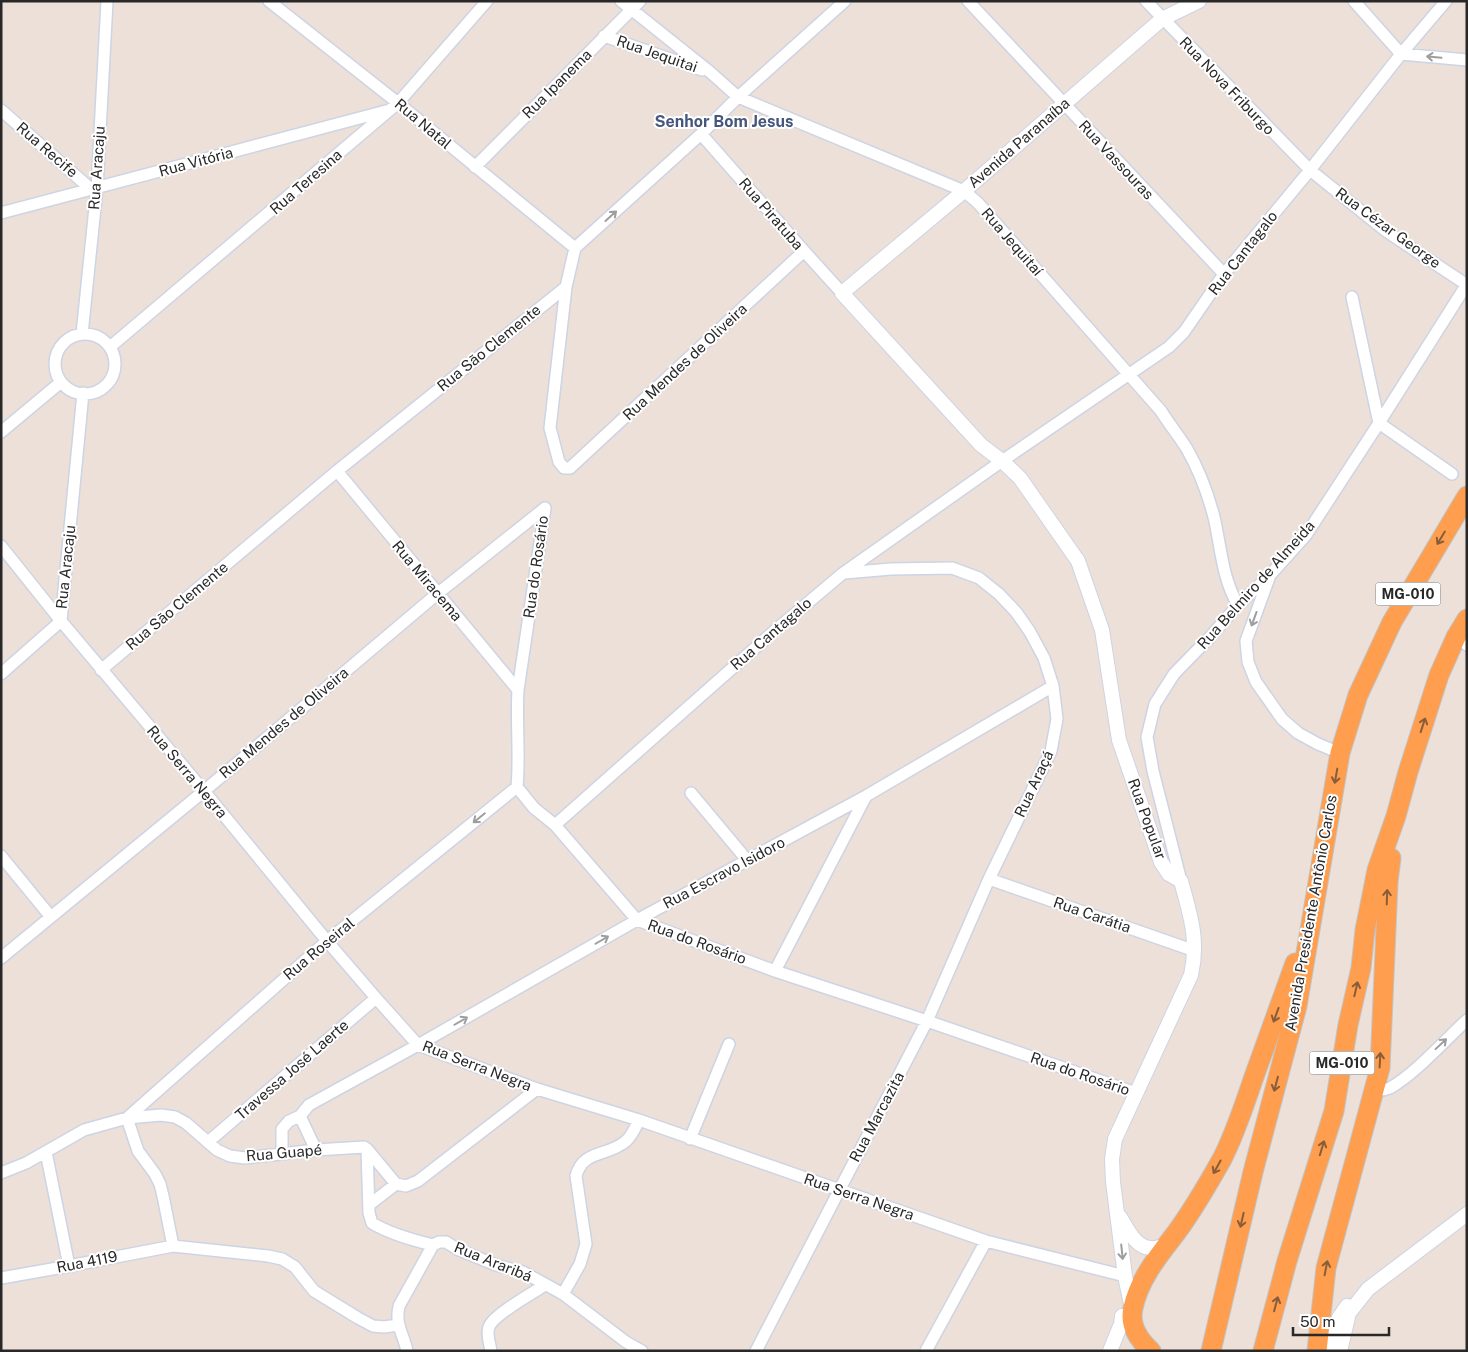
<svg xmlns="http://www.w3.org/2000/svg" width="1468" height="1352" viewBox="0 0 1468 1352" font-family="'Public Sans',sans-serif">
  <style>
    .lines { fill: none; stroke-linecap: round; stroke-linejoin: round }
    .minor-casing { stroke: #cdd4e3; stroke-width: 14 }
    .tertiary-casing { stroke: #cdd4e3; stroke-width: 16 }
    .trunk-casing { stroke: #c3c3c3; stroke-width: 21 }
    .minor { stroke: #fff; stroke-width: 11 }
    .tertiary { stroke: #fff; stroke-width: 14 }
    .trunk { stroke: #fe9e4e; stroke-width: 19 }
    .oneway { stroke: #9e9e9e }
    .oneway2 { stroke: #885d39 }
    .labels { text-anchor: middle; stroke-width: 4; stroke-linejoin: round; paint-order: stroke }
    .shield { fill: #fff; stroke: #686868; stroke-width: 1 }
    .shield-label { font-size: 14px; font-weight: bold; fill: #282828 }
    .street-label { font-size: 15px; fill: #282828; stroke: #fff }
    .neighbourhood-label { font-size: 16px; font-weight: bold; fill: #45577c; stroke: #fff }
  </style>
  <rect width="100%" height="100%" fill="#ece0d8"/>
  <g class="lines">
    <g class="minor-casing">
      <path id="minor" d="M 269,1 L 398,103 L 575,248
        M 621,1 L 710,72 L 738,97 L 964,191 L 978,203 L 1161,411 C 1169,424 1179,436 1187,449 C 1199,470 1208,494 1214,517 C 1221,547 1222,578 1238,605
        M 968,1 L 1224,274
        M 1146,1 L 1310,170 L 1386,231 L 1467,285
        M 1354,1 L 1401,54 L 1467,60
        M 604,36 L 702,70
        M 1,110 L 92,190
        M 701,134 L 804,251 L 842,293
        M 475,167 L 640,1
        M 1,213 L 386,111
        M 804,251 L 570,468 L 564,468 L 559,462 L 550,428 L 566,287 L 575,248 L 701,134 L 738,97 L 845,1
        M 1352,297 L 1379,423 L 1452,474
        M 82,334 L 97,188 L 107,1
        M55 364a30 30 0 1 1 60 0a30 30 0 1 1-60 0Z
        M 110,347 L 398,103 L 487,1
        M 1,432 L 61,382
        M 337,471 L 518,690
        M 545,508 L 518,690 C 516,723 520,755 517,787 L 534,808 L 555,825 L 637,920 L 775,971 L 927,1021 L 1136,1093
        M 1,546 L 61,621 L 204,791 L 327,941 L 376,998 L 418,1045 L 537,1089 L 639,1120 L 986,1241 L 1125,1276
        M 1269,578 L 1246,641 L 1248,662 L 1256,682 L 1282,719 L 1298,733 L 1318,744 L 1340,753
        M 1456,637 L 1467,645
        M 101,670 L 337,471 L 566,287
        M 1,674 L 61,621 L 83,393
        M 691,793 L 747,860
        M 555,825 L 772,633 L 842,574 L 1002,461 L 1169,347 L 1184,332 L 1224,274 L 1310,170 L 1401,54 L 1446,1
        M 1,856 L 51,917
        M 989,879 L 1195,951
        M 1181,881 L 1153,771 L 1147,737 L 1155,704 L 1174,674 L 1211,636 L 1238,605 L 1271,574 L 1306,535 L 1379,423 L 1467,284
        M 1,958 L 204,791 L 437,594 L 545,508
        M 775,971 L 866,796
        M 1375,1090 C 1380,1091 1385,1090 1390,1088 C 1416,1073 1444,1041 1467,1020
        M 690,1139 L 729,1044
        M 208,1142 L 376,998
        M 367,1149 L 369,1213 L 372,1223 C 390,1234 412,1240 433,1245 L 439,1242 L 446,1242 L 459,1250 L 496,1265 L 523,1272 L 563,1294 L 626,1342 L 642,1351
        M 316,1150 L 300,1116 L 309,1105 L 418,1045 L 637,920 L 866,796 L 1053,686
        M 46,1152 L 69,1266
        M 282,1154 L 282,1129 L 289,1121 L 300,1116
        M 1,1173 L 26,1163 L 84,1130 L 127,1118 L 161,1115 L 175,1117 L 186,1123 L 217,1150 L 230,1156 L 245,1158 L 316,1150 L 364,1147 L 367,1149 L 396,1184
        M 369,1205 L 396,1184 L 406,1186 L 418,1181 L 537,1089
        M 173,1246 L 163,1196 L 160,1184 L 155,1174 L 138,1151 L 127,1118 L 327,941 L 517,787
        M 1,1278 L 69,1266 L 173,1246 L 268,1256 L 282,1259 L 295,1267 L 314,1291 L 358,1318 L 373,1326 L 384,1327 L 398,1325
        M 563,1294 L 580,1264 L 586,1244 L 576,1176 C 583,1149 608,1157 626,1141 C 632,1136 635,1128 639,1120
        M 407,1351 C 403,1332 395,1326 399,1306 L 433,1245
        M 491,1351 C 490,1344 486,1334 489,1327 C 493,1315 533,1293 545,1285
        M 756,1351 L 927,1021 L 989,879 L 1051,751 L 1057,719 L 1053,686 L 1044,658 L 1030,632 L 1016,612 L 999,594 L 979,578 L 952,568 L 891,569 L 844,573
        M 926,1351 L 986,1241"/>
    </g>
    <g class="tertiary-casing">
      <path id="tertiary" d="M 1120,1217 C 1127,1228 1135,1247 1150,1248 C 1155,1249 1161,1246 1166,1245
        M 1121,1324 L 1132,1309 L 1125,1276 L 1113,1182 L 1112,1159 L 1115,1139 L 1191,975 C 1199,940 1190,914 1181,881 L 1169,874 L 1161,862 L 1119,740 L 1102,630 L 1078,561 L 1020,478 L 1002,461 L 981,445 L 842,293 L 964,191 L 1162,19 L 1199,1
        M 1110,1351 L 1121,1324 L 1122,1316
        M 1326,1351 C 1329,1336 1337,1319 1347,1306
        M 1340,1351 L 1349,1313 L 1368,1289 L 1467,1214"/>
    </g>
    <g class="trunk-casing">
      <path id="trunk" d="M 1151,1351 C 1139,1340 1129,1325 1133,1308 C 1139,1279 1159,1255 1176,1233 C 1193,1210 1208,1184 1222,1159 C 1236,1132 1245,1102 1255,1074 C 1268,1037 1282,1000 1295,963
        M 1211,1351 L 1253,1172 L 1297,1006 L 1340,753 L 1358,695 L 1392,622 L 1467,496
        M 1263,1351 L 1287,1261 L 1334,1111 L 1348,1025 L 1361,968 L 1365,930 L 1377,870 L 1396,816 L 1408,772 L 1439,675 L 1456,637 L 1467,619
        M 1317,1351 L 1326,1268 L 1380,1068 L 1388,882 L 1391,858"/>
    </g>
    <use href="#minor" class="minor"/>
    <use href="#tertiary" class="tertiary"/>
    <use href="#trunk" class="trunk"/>
  </g>
  <defs><path id="oneway-shaft" d="M-6 0H5M1.5-3L5.5 0L1.5 3" fill="none" stroke-width="1.6" stroke-linecap="round" stroke-linejoin="round" transform="scale(1.25)"/></defs>
  <g class="oneway">
    <use href="#oneway-shaft" transform="translate(1434 57) rotate(-175)"/>
    <use href="#oneway-shaft" transform="translate(611 216) rotate(-42)"/>
    <use href="#oneway-shaft" transform="translate(1254 619) rotate(110)"/>
    <use href="#oneway-shaft" transform="translate(479 818) rotate(141)"/>
    <use href="#oneway-shaft" transform="translate(602 940) rotate(-30)"/>
    <use href="#oneway-shaft" transform="translate(461 1021) rotate(-30)"/>
    <use href="#oneway-shaft" transform="translate(1441 1044) rotate(-43)"/>
    <use href="#oneway-shaft" transform="translate(1122 1252) rotate(84)"/>
  </g>
  <g class="oneway2">
    <use href="#oneway-shaft" transform="translate(1441 538) rotate(121)"/>
    <use href="#oneway-shaft" transform="translate(1423 725) rotate(-72)"/>
    <use href="#oneway-shaft" transform="translate(1336 776) rotate(100)"/>
    <use href="#oneway-shaft" transform="translate(1387 897) rotate(-88)"/>
    <use href="#oneway-shaft" transform="translate(1356 989) rotate(-77)"/>
    <use href="#oneway-shaft" transform="translate(1276 1015) rotate(110)"/>
    <use href="#oneway-shaft" transform="translate(1380 1060) rotate(-87)"/>
    <use href="#oneway-shaft" transform="translate(1276 1084) rotate(105)"/>
    <use href="#oneway-shaft" transform="translate(1322 1148) rotate(-73)"/>
    <use href="#oneway-shaft" transform="translate(1217 1167) rotate(119)"/>
    <use href="#oneway-shaft" transform="translate(1242 1220) rotate(103)"/>
    <use href="#oneway-shaft" transform="translate(1326 1268) rotate(-79)"/>
    <use href="#oneway-shaft" transform="translate(1276 1304) rotate(-75)"/>
  </g>
  <g class="labels">
    <g class="shield">
      <rect x="1375.5" y="582.5" width="65" height="23" rx="4"/>
      <rect x="1309.5" y="1051.5" width="65" height="23" rx="4"/>
    </g>
    <g class="shield-label">
      <text x="1408" y="599">MG-010</text>
      <text x="1342" y="1068">MG-010</text>
    </g>
    <g class="street-label">
      <text transform="translate(657 54) rotate(19)" y="5">Rua Jequitai</text>
      <text transform="translate(557 84) rotate(-45)" y="5">Rua Ipanema</text>
      <text transform="translate(1227 86) rotate(46)" y="5">Rua Nova Friburgo</text>
      <text transform="translate(423 124) rotate(40)" y="5">Rua Natal</text>
      <text transform="translate(1019 143) rotate(-41)" y="5">Avenida Paranaíba</text>
      <text transform="translate(47 150) rotate(41)" y="5">Rua Recife</text>
      <text transform="translate(1116 160) rotate(47)" y="5">Rua Vassouras</text>
      <text transform="translate(196 162) rotate(-15)" y="5">Rua Vitória</text>
      <text transform="translate(97 168) rotate(-86)" y="5">Rua Aracaju</text>
      <text transform="translate(306 182) rotate(-41)" y="5">Rua Teresina</text>
      <text transform="translate(771 214) rotate(49)" y="5">Rua Piratuba</text>
      <text transform="translate(1388 228) rotate(36)" y="5">Rua Cézar George</text>
      <text transform="translate(1012 242) rotate(49)" y="5">Rua Jequitaí</text>
      <text transform="translate(1243 253) rotate(-52)" y="5">Rua Cantagalo</text>
      <text transform="translate(489 348) rotate(-39)" y="5">Rua São Clemente</text>
      <text transform="translate(685 362) rotate(-43)" y="5">Rua Mendes de Oliveira</text>
      <text transform="translate(66 567) rotate(-84)" y="5">Rua Aracaju</text>
      <text transform="translate(536 567) rotate(-82)" y="5">Rua do Rosário</text>
      <text transform="translate(427 581) rotate(50)" y="5">Rua Miracema</text>
      <text transform="translate(1256 585) rotate(-48)" y="5">Rua Belmiro de Almeida</text>
      <text transform="translate(177 606) rotate(-40)" y="5">Rua São Clemente</text>
      <text transform="translate(771 634) rotate(-41)" y="5">Rua Cantagalo</text>
      <text transform="translate(284 723) rotate(-40)" y="5">Rua Mendes de Oliveira</text>
      <text transform="translate(187 772) rotate(50)" y="5">Rua Serra Negra</text>
      <text transform="translate(1034 784) rotate(-65)" y="5">Rua Araçá</text>
      <text transform="translate(1147 819) rotate(70)" y="5">Rua Popular</text>
      <text transform="translate(724 873) rotate(-28)" y="5">Rua Escravo Isidoro</text>
      <text transform="translate(1311 913) rotate(-80)" y="5">Avenida Presidente Antônio Carlos</text>
      <text transform="translate(1092 915) rotate(19)" y="5">Rua Carátia</text>
      <text transform="translate(697 942) rotate(20)" y="5">Rua do Rosário</text>
      <text transform="translate(319 949) rotate(-40)" y="5">Rua Roseiral</text>
      <text transform="translate(477 1066) rotate(21)" y="5">Rua Serra Negra</text>
      <text transform="translate(292 1070) rotate(-41)" y="5">Travessa José Laerte</text>
      <text transform="translate(1080 1074) rotate(19)" y="5">Rua do Rosário</text>
      <text transform="translate(877 1117) rotate(-62)" y="5">Rua Marcazita</text>
      <text transform="translate(284 1153) rotate(-5)" y="5">Rua Guapé</text>
      <text transform="translate(859 1197) rotate(19)" y="5">Rua Serra Negra</text>
      <text transform="translate(87 1262) rotate(-11)" y="5">Rua 4119</text>
      <text transform="translate(493 1262) rotate(22)" y="5">Rua Araribá</text>
    </g>
    <g class="neighbourhood-label">
      <text x="724" y="127">Senhor Bom Jesus</text>
    </g>
  </g>
  <rect width="1468" height="1352" fill="none" stroke="#282828" stroke-width="5"/>
  <path d="M1293 1327v8h96v-8" fill="none" stroke="#282828" stroke-width="2.5"/>
  <text x="1300" y="1327" font-size="15" fill="#282828" stroke="#ffffff" stroke-width="4" paint-order="stroke">50 m</text>
</svg>
